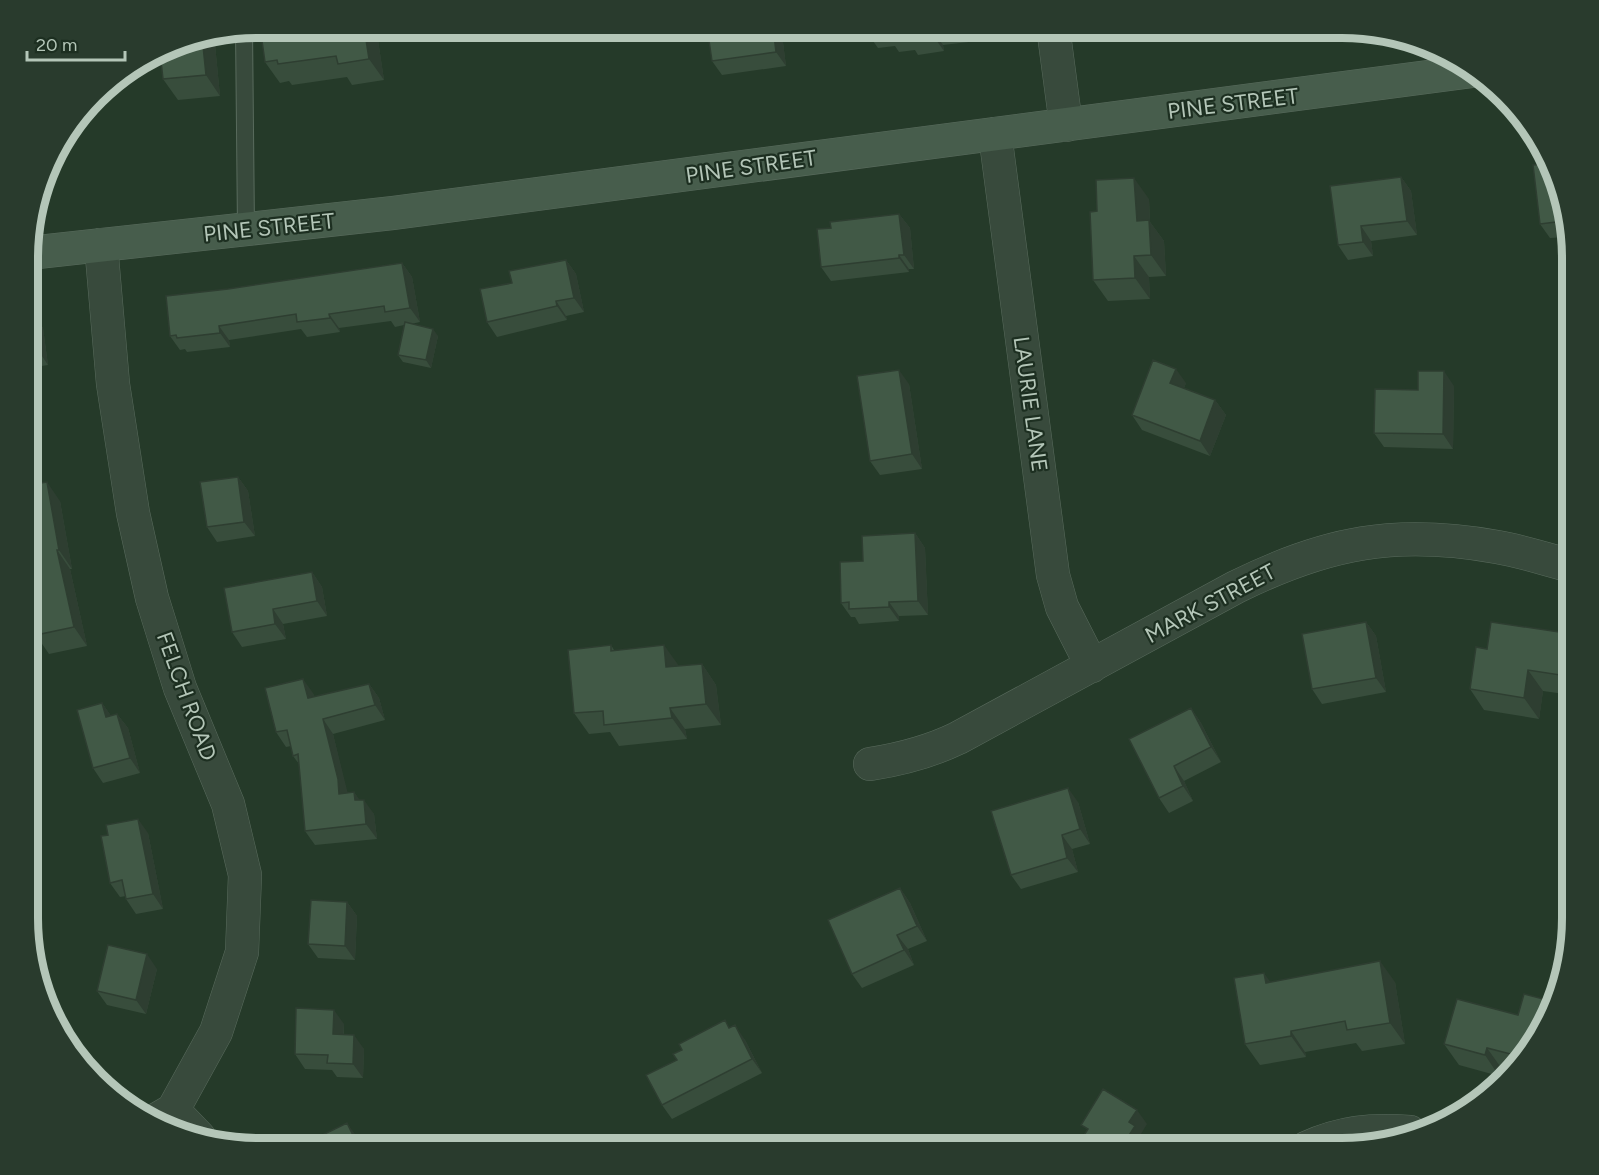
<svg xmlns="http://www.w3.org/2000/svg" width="1599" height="1175" viewBox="0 0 1599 1175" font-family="Figtree,sans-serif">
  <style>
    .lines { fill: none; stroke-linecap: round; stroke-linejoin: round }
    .lane-casing { stroke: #596b5d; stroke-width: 18 }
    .street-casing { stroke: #596b5d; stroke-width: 34 }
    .secondary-casing { stroke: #596b5d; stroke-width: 34 }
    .lane { stroke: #384a3c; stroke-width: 16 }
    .street { stroke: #384a3c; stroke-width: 33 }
    .secondary { stroke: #475d4c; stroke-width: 33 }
    .wall { fill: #384d3c }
    .shaded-wall { fill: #2e3e31 }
    .building { fill: #415946; stroke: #2e3e31; stroke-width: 1.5 }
    .labels { text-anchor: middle; stroke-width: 4.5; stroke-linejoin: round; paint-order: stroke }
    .street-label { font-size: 22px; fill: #b4c6b8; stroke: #1d2f21 }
    .rim { fill: none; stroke: #b4c6b8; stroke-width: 8 }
  </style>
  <rect width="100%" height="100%" fill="#253a29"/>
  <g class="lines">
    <g class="lane-casing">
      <path id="lane" d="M 244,29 L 246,230"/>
    </g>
    <g class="street-casing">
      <path id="street" d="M 1053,27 L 1066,125
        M 995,134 L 1053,575 L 1062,607 L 1092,666
        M 101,245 L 113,384 L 133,513 L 152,598 L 180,688 L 228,804 L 245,875 L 242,952 L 216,1032 L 173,1110 L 154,1121
        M 870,764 C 902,759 929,752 958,738 L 1236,587 C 1327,542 1396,529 1497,547 C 1522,551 1547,560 1572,566
        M 173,1110 L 199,1137
        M 1306,1148 C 1342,1132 1370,1129 1410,1132"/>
    </g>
    <g class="secondary-casing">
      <path id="secondary" d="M 29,253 L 393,213 L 1473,71"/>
    </g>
    <use href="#lane" class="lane"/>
    <use href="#street" class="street"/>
    <use href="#secondary" class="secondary"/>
  </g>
  <path class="wall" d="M 260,27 L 376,27 L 384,80 L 352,85 L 347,77 L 292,85 L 289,81 L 280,83 L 265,62 Z
    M 781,27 L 786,66 L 722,75 L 712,61 Z
    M 867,27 L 985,27 L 986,40 L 943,45 L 944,51 L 918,55 L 915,50 L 899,52 L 895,46 L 878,48 L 868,34 Z
    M 214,34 L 220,96 L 178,100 L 163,79 L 183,39 Z
    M 1550,163 L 1567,237 L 1550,238 L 1540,224 Z
    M 1401,177 L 1411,191 L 1417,235 L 1371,241 L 1373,256 L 1348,260 L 1338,245 Z
    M 1149,199 L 1150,222 L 1164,241 L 1166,276 L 1149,277 L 1150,299 L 1108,301 L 1093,280 L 1097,211 Z
    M 899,214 L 910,228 L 914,269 L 909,269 L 909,272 L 831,281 L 821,267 L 831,228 Z
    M 566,260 L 576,274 L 584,312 L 566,316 L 567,320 L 497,337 L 487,322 L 512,283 Z
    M 402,263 L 412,277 L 420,322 L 411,324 L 438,336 L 431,368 L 403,362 L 398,355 L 404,325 L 395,327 L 391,321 L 339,328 L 340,332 L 307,337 L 301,329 L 229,340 L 230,347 L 187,352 L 185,349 L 180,350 L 170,336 L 228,289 Z
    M 33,314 L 43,328 L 48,365 L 29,368 L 29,315 Z
    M 1186,383 L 1184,388 L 1215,400 L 1226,415 L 1210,456 L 1142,430 L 1132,415 Z
    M 909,384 L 922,469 L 880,475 L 870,461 Z
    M 1454,386 L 1453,449 L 1384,447 L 1374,433 Z
    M 1572,395 L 1572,455 L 1570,455 L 1560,441 Z
    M 238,477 L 248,491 L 255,536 L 217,542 L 207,527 Z
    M 60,501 L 72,569 L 70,569 L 87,646 L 49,654 L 36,635 L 32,590 Z
    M 915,533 L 925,548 L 928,615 L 899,616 L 899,621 L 859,624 L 855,617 L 851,617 L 841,603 L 863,561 Z
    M 312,572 L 322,587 L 327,616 L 283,624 L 286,639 L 242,647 L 232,632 Z
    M 1366,622 L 1376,636 L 1386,692 L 1322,704 L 1312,689 Z
    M 1566,633 L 1572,641 L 1572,695 L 1543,691 L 1539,719 L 1484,710 L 1470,689 L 1487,649 Z
    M 611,645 L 614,650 L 678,666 L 702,664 L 716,685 L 721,725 L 685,729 L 687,739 L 619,746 L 610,732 L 589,734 L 574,713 Z
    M 369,684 L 379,698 L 385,720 L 333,734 L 347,793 L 354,792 L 359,800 L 374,814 L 377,839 L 315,845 L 305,831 L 299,764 L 293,756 L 291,746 L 286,747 L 276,732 L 313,693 L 314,697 Z
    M 102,703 L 111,716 L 117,714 L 128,728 L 140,773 L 103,783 L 93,768 Z
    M 1191,708 L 1201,723 L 1221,762 L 1184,781 L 1193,801 L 1169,813 L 1159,798 Z
    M 1078,802 L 1090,844 L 1072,849 L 1078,872 L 1021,889 L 1011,875 Z
    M 148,833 L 163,909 L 136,914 L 126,899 L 126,896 L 120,897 L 110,883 Z
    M 900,888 L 910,903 L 927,941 L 908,949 L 914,965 L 862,988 L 852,974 Z
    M 347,902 L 357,916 L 355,960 L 318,958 L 308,944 Z
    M 157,969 L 146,1014 L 107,1005 L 97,991 Z
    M 1271,982 L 1395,982 L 1405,1044 L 1362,1051 L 1356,1043 L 1305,1052 L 1306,1057 L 1260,1065 L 1245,1044 Z
    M 1554,1006 L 1515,1069 L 1512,1072 L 1502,1069 L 1499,1076 L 1459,1065 L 1444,1044 L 1518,1015 Z
    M 344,1024 L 344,1034 L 364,1049 L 363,1078 L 337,1077 L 332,1070 L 305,1069 L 295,1054 Z
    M 730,1028 L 745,1040 L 762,1073 L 672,1119 L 662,1105 L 677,1060 Z"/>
  <path class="shaded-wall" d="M 364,27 L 376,27 L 384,80 L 369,59 Z
    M 773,27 L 781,27 L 786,66 L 776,52 Z
    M 977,27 L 985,27 L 986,40 Z
    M 933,31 L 943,45 L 944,51 L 934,37 Z
    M 214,34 L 220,96 L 206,75 L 202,36 Z
    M 1401,177 L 1411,191 L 1417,235 L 1407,221 Z
    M 1134,178 L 1149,199 L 1150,222 L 1164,241 L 1166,276 L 1151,255 L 1137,221 Z
    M 899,214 L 910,228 L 914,269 L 904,255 Z
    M 1361,226 L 1371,241 L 1373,256 L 1363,242 Z
    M 899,255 L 909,269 L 909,272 L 899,258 Z
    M 1134,256 L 1149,277 L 1150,299 L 1135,278 Z
    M 566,260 L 576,274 L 584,312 L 574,298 Z
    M 402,263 L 412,277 L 420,322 L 410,308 Z
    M 556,301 L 566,316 L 567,320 L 557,306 Z
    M 33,314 L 43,328 L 48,365 L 38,350 Z
    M 329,314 L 339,328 L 340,332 L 330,318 Z
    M 219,326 L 229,340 L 230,347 L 220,333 Z
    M 433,329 L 438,336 L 431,368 L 426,360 Z
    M 1176,369 L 1186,383 L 1180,398 L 1170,383 Z
    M 899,370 L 909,384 L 922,469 L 912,454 Z
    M 1444,371 L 1454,386 L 1453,449 L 1443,434 Z
    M 1215,400 L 1226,415 L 1210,456 L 1200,441 Z
    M 238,477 L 248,491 L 255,536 L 244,522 Z
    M 47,482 L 60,501 L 72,569 L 59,550 Z
    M 915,533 L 925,548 L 928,615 L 918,601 Z
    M 57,550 L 70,569 L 87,646 L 74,627 Z
    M 312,572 L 322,587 L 327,616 L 317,601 Z
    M 889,602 L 899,616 L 899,621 L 889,607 Z
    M 273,609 L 283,624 L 286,639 L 275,624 Z
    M 1366,622 L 1376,636 L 1386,692 L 1376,678 Z
    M 1566,633 L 1572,641 L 1572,692 L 1560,675 Z
    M 664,645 L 679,666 L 666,667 Z
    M 702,664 L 716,685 L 721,725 L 706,704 Z
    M 1528,670 L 1543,691 L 1539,719 L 1524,698 Z
    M 303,679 L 313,693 L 318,713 L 308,698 Z
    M 369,684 L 379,698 L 385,720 L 375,705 Z
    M 102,703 L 112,717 L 106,717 Z
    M 670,708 L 685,729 L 687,739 L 672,718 Z
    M 1191,708 L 1201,723 L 1221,762 L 1211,747 Z
    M 117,714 L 128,728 L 140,773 L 130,758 Z
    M 323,719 L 333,734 L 348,794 L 339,794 Z
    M 1174,766 L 1184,781 L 1193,801 L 1183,786 Z
    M 1068,788 L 1078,802 L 1090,844 L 1080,829 Z
    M 354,792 L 364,806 L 355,800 Z
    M 364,800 L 374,814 L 377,839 L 366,824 Z
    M 138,819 L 148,833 L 163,909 L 153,894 Z
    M 1062,835 L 1072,849 L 1078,872 L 1067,858 Z
    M 900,888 L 910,903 L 927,941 L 917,926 Z
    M 347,902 L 357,916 L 355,960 L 345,946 Z
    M 897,935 L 908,949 L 914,965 L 904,950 Z
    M 147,954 L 157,969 L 146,1014 L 136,1000 Z
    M 1380,961 L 1395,982 L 1405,1044 L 1390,1023 Z
    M 1264,973 L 1279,994 L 1266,983 Z
    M 334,1010 L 344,1024 L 343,1048 L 333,1034 Z
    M 735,1025 L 745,1040 L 762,1073 L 752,1059 Z
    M 1291,1031 L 1305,1052 L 1306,1057 L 1291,1036 Z
    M 354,1035 L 364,1049 L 363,1078 L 353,1064 Z
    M 1487,1048 L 1502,1069 L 1499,1076 L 1485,1055 Z
    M 1137,1110 L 1147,1124 L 1141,1134 L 1145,1140 L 1140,1148 L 1121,1148 L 1129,1122 Z
    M 347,1123 L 357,1137 L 362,1148 L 359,1148 Z"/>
  <path class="building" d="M 260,27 L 364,27 L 369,59 L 338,64 L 336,56 L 278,64 L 277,60 L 265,62 Z
    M 707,27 L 773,27 L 776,52 L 712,61 Z
    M 867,27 L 962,27 L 933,31 L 934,37 L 908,40 L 908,36 L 889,38 L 888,31 L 868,34 Z
    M 202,36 L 206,75 L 163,79 L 160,52 L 183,39 Z
    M 1550,163 L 1564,221 L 1540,224 L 1533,165 Z
    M 1401,177 L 1407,221 L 1361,226 L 1363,242 L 1338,245 L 1330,186 Z
    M 1134,178 L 1137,221 L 1149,220 L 1151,255 L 1134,256 L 1135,278 L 1093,280 L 1090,212 L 1097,211 L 1096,180 Z
    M 899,214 L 904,255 L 899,255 L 899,258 L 821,267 L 817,229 L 831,228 L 830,222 Z
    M 566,260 L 574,298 L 556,301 L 557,306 L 487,322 L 480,289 L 512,283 L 509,271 Z
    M 402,263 L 410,308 L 385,312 L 384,306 L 329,314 L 330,318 L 297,322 L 296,314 L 219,326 L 220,333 L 177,338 L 176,335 L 170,336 L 166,296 L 228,289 Z
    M 33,314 L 38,350 L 29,352 L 29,315 Z
    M 405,322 L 433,329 L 426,360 L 398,355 Z
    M 1153,360 L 1176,369 L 1170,383 L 1215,400 L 1200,441 L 1132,415 Z
    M 899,370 L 912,454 L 870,461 L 857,376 Z
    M 1418,371 L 1444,371 L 1443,434 L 1374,433 L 1375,389 L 1418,390 Z
    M 1561,394 L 1572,395 L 1572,442 L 1560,441 Z
    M 238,477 L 244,522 L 207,527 L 200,482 Z
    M 47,482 L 59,550 L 57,550 L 74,627 L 36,635 L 28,602 L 28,591 L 32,590 L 28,569 L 28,485 Z
    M 915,533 L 918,601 L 889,602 L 889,607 L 849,609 L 849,602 L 841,603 L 840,562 L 863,561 L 862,536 Z
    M 312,572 L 317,601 L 273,609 L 275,624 L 232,632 L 224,588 Z
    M 1366,622 L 1376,678 L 1312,689 L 1302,634 Z
    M 1491,622 L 1566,633 L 1560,675 L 1528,670 L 1524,698 L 1470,689 L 1476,647 L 1487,649 Z
    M 611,645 L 611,651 L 664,645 L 666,667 L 702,664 L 706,704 L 670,708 L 672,718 L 604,725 L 603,711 L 574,713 L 568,650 Z
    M 303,679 L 308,698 L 369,684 L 375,705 L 323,719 L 338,779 L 339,794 L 354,792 L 355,800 L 364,800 L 366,824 L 305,831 L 298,754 L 293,756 L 287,730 L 276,732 L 265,688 Z
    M 102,703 L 106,717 L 117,714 L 130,758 L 93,768 L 77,710 Z
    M 1191,708 L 1211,747 L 1174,766 L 1183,786 L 1159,798 L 1129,739 Z
    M 1068,788 L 1080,829 L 1062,835 L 1067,858 L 1011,875 L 991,811 Z
    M 138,819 L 153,894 L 126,899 L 122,880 L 110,883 L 101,836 L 108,835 L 106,825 Z
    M 900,888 L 917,926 L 897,935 L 904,950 L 852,974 L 828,920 Z
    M 311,900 L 347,902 L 345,946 L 308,944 Z
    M 108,945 L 147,954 L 136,1000 L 97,991 Z
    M 1380,961 L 1390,1023 L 1347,1030 L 1345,1021 L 1291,1031 L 1291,1036 L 1245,1044 L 1234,978 L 1264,973 L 1266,983 Z
    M 1524,994 L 1555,1002 L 1554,1006 L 1522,1057 L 1487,1048 L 1485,1055 L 1444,1044 L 1457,999 L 1518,1015 Z
    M 296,1008 L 334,1010 L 333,1034 L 354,1035 L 353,1064 L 327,1063 L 328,1055 L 295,1054 Z
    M 725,1020 L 729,1028 L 735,1025 L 752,1059 L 662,1105 L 646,1075 L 677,1060 L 673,1054 L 682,1050 L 679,1044 Z
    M 1103,1089 L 1137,1110 L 1129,1122 L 1135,1126 L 1121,1148 L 1076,1148 L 1088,1129 L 1081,1125 Z
    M 347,1123 L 359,1148 L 313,1148 L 310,1141 Z"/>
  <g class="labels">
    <g class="street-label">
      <text transform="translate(1233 103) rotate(-7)" y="8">PINE STREET</text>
      <text transform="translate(751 166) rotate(-8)" y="8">PINE STREET</text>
      <text transform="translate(269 227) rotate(-6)" y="8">PINE STREET</text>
      <text transform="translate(1031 404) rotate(82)" y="8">LAURIE LANE</text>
      <text transform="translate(1210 603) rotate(-28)" y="8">MARK STREET</text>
      <text transform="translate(187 696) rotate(70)" y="8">FELCH ROAD</text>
    </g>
  </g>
  <path d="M0 0H1599V1175H0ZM258 38H1342A220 220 0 0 1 1562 258V918A220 220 0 0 1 1342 1138H258A220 220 0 0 1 38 918V258A220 220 0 0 1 258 38Z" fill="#293b2d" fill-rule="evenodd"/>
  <path class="rim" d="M258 38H1342A220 220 0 0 1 1562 258V918A220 220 0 0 1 1342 1138H258A220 220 0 0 1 38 918V258A220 220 0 0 1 258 38Z"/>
  <path d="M27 51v9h98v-9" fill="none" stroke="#b4c6b8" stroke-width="3"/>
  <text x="36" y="51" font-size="18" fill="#b4c6b8" stroke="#1d2f21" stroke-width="4.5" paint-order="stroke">20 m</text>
</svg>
